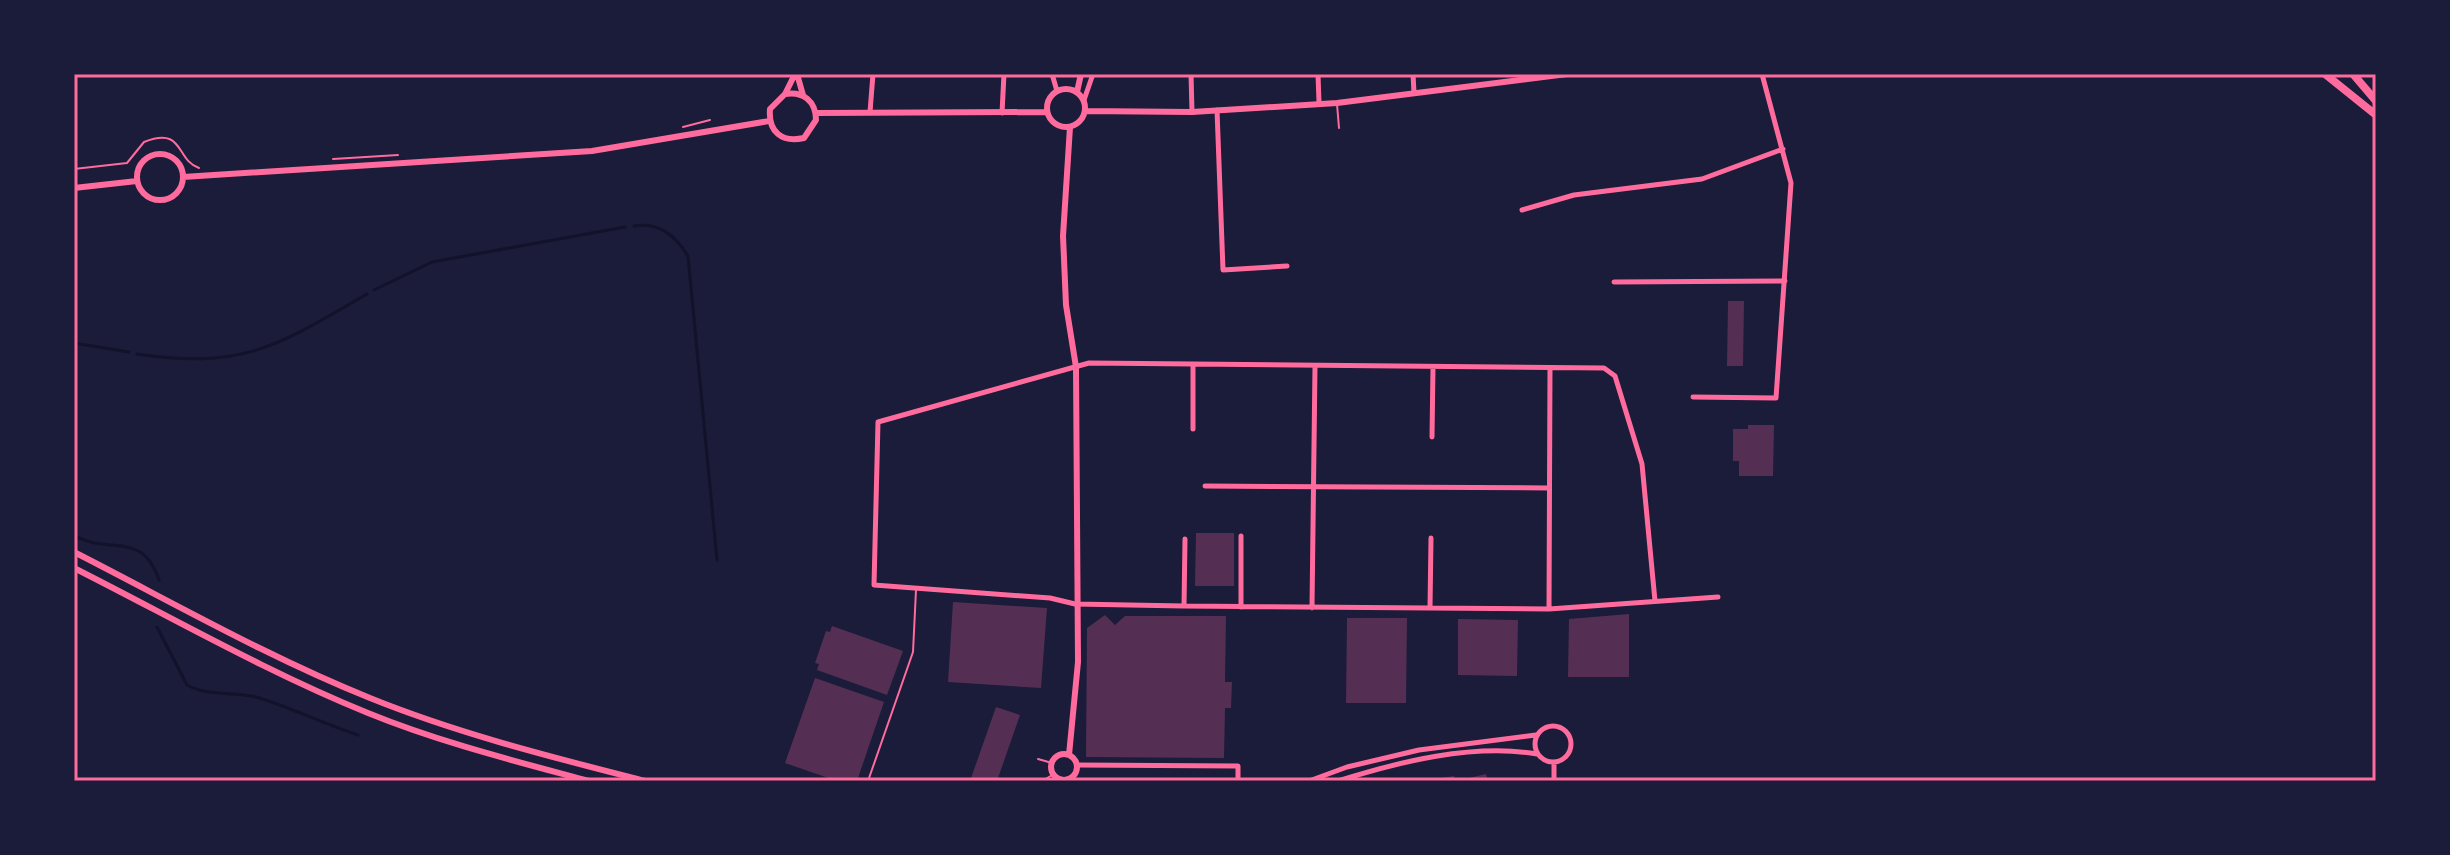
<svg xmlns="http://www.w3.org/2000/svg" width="2450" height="855" viewBox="0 0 2450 855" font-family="Signika,sans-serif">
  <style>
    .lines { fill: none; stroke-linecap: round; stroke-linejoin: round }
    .stream { stroke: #12122b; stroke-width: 3 }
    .building { fill: #542f53 }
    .path { stroke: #ff6b9d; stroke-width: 2 }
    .service { stroke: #ff6b9d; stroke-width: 2 }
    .minor { stroke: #ff6b9d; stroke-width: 5 }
    .tertiary { stroke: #ff6b9d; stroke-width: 6 }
    .motorway { stroke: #ff6b9d; stroke-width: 8 }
    .neatline { fill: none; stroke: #ff6b9d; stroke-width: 3 }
  </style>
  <rect width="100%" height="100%" fill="#1b1b3a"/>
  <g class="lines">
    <path class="stream" d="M 634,226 C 659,222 675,235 688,256 L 717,560
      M 374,290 L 432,262 L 625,227
      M 74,343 L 129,352
      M 137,354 C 244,370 279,345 367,294
      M 74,535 C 108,556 142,529 159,580
      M 157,627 L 187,685 C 210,697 232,691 256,697 C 291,707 323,724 358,735"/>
  </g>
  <path class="building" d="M 1728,301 L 1744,301 L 1743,366 L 1727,366 Z
    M 1748,425 L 1774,425 L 1773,476 L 1739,476 L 1739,461 L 1733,461 L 1733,429 L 1748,429 Z
    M 1196,533 L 1234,533 L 1234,586 L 1195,586 Z
    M 953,602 L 1047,608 L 1041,688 L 948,682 Z
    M 1629,614 L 1629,677 L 1568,677 L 1569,619 Z
    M 1105,615 L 1115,625 L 1125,616 L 1226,616 L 1225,682 L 1232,682 L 1231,708 L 1225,708 L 1224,758 L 1086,757 L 1087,628 Z
    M 1347,618 L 1407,618 L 1406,703 L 1346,703 Z
    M 1458,619 L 1518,620 L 1517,676 L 1458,675 Z
    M 832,626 L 903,651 L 887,695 L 817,670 L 819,664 L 815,663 L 826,631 L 830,632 Z
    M 815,678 L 884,702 L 857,781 L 837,781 L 785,763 Z
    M 996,707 L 1020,715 L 997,781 L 970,781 Z
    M 1486,774 L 1488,781 L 1461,781 L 1460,780 Z
    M 1454,776 L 1456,781 L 1434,781 L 1434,779 Z"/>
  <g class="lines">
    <path class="path" d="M 683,127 L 710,120
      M 333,159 L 398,155
      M 74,169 L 127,163 L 144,142 C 185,126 175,160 199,168"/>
    <path class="service" d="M 1337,104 L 1339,128
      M 1038,759 L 1052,763
      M 868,781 L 913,652 L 916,590
      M 1042,781 L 1054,774
      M 1113,781 L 1168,781"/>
    <path class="minor" d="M 1052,74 L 1057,91
      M 1191,74 L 1192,112
      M 1318,74 L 1319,102
      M 1413,74 L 1414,93
      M 1084,100 L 1093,74
      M 1217,110 L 1223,270 L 1287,266
      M 870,112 L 873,74
      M 1002,113 L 1004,74
      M 1522,210 L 1574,195 L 1702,179 L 1783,149
      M 1614,282 L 1785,281
      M 1693,397 L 1776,398 L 1791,183 L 1762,74
      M 1193,429 L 1193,365
      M 1432,437 L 1433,367
      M 1205,486 L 1549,488
      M 1241,536 L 1241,607
      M 1655,601 L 1642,464 L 1615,376 L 1604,368 L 1089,363 L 878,422 L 874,585 L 1050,598 L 1075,604 L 1184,606 L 1549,609 L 1718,597
      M 1184,606 L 1185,539
      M 1312,608 L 1315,366
      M 1430,608 L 1431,538
      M 1549,609 L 1550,368
      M1535 744a18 18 0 1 1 36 0a18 18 0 1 1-36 0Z
      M 1077,765 L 1238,766 L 1238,781
      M 1309,781 L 1347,767 L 1419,750 L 1536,735
      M 1338,781 C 1398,762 1473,743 1537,754
      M 1554,781 L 1554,762"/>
    <path class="tertiary" d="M 797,74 L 803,95
      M1047 108a19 19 0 1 1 38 0a19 19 0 1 1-38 0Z
      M 1077,92 L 1081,74
      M 785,94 C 803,91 816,101 816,120 L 804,138 C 782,143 768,132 770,109 L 785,94 L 795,74
      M 1085,111 L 1192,112 L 1337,103 L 1567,74
      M 816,113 L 1046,112
      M137 177a23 23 0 1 1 46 0a23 23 0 1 1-46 0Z
      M 183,177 L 592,151 L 769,121
      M 74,188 L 137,181
      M 74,552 C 172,602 268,657 370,698 C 459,734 552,757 645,781
      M 74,568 C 171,617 267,672 368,713 C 439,742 515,761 589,781
      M1051 767a13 13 0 1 1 26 0a13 13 0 1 1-26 0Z
      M 1069,755 L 1078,662 L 1076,367 L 1066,305 L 1063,236 L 1070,127"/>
    <path class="motorway" d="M 2325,74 L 2376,115
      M 2353,74 L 2376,101"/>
  </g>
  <rect width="2450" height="855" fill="none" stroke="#1b1b3a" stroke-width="152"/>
  <rect x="76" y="76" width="2298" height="703" class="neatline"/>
</svg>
